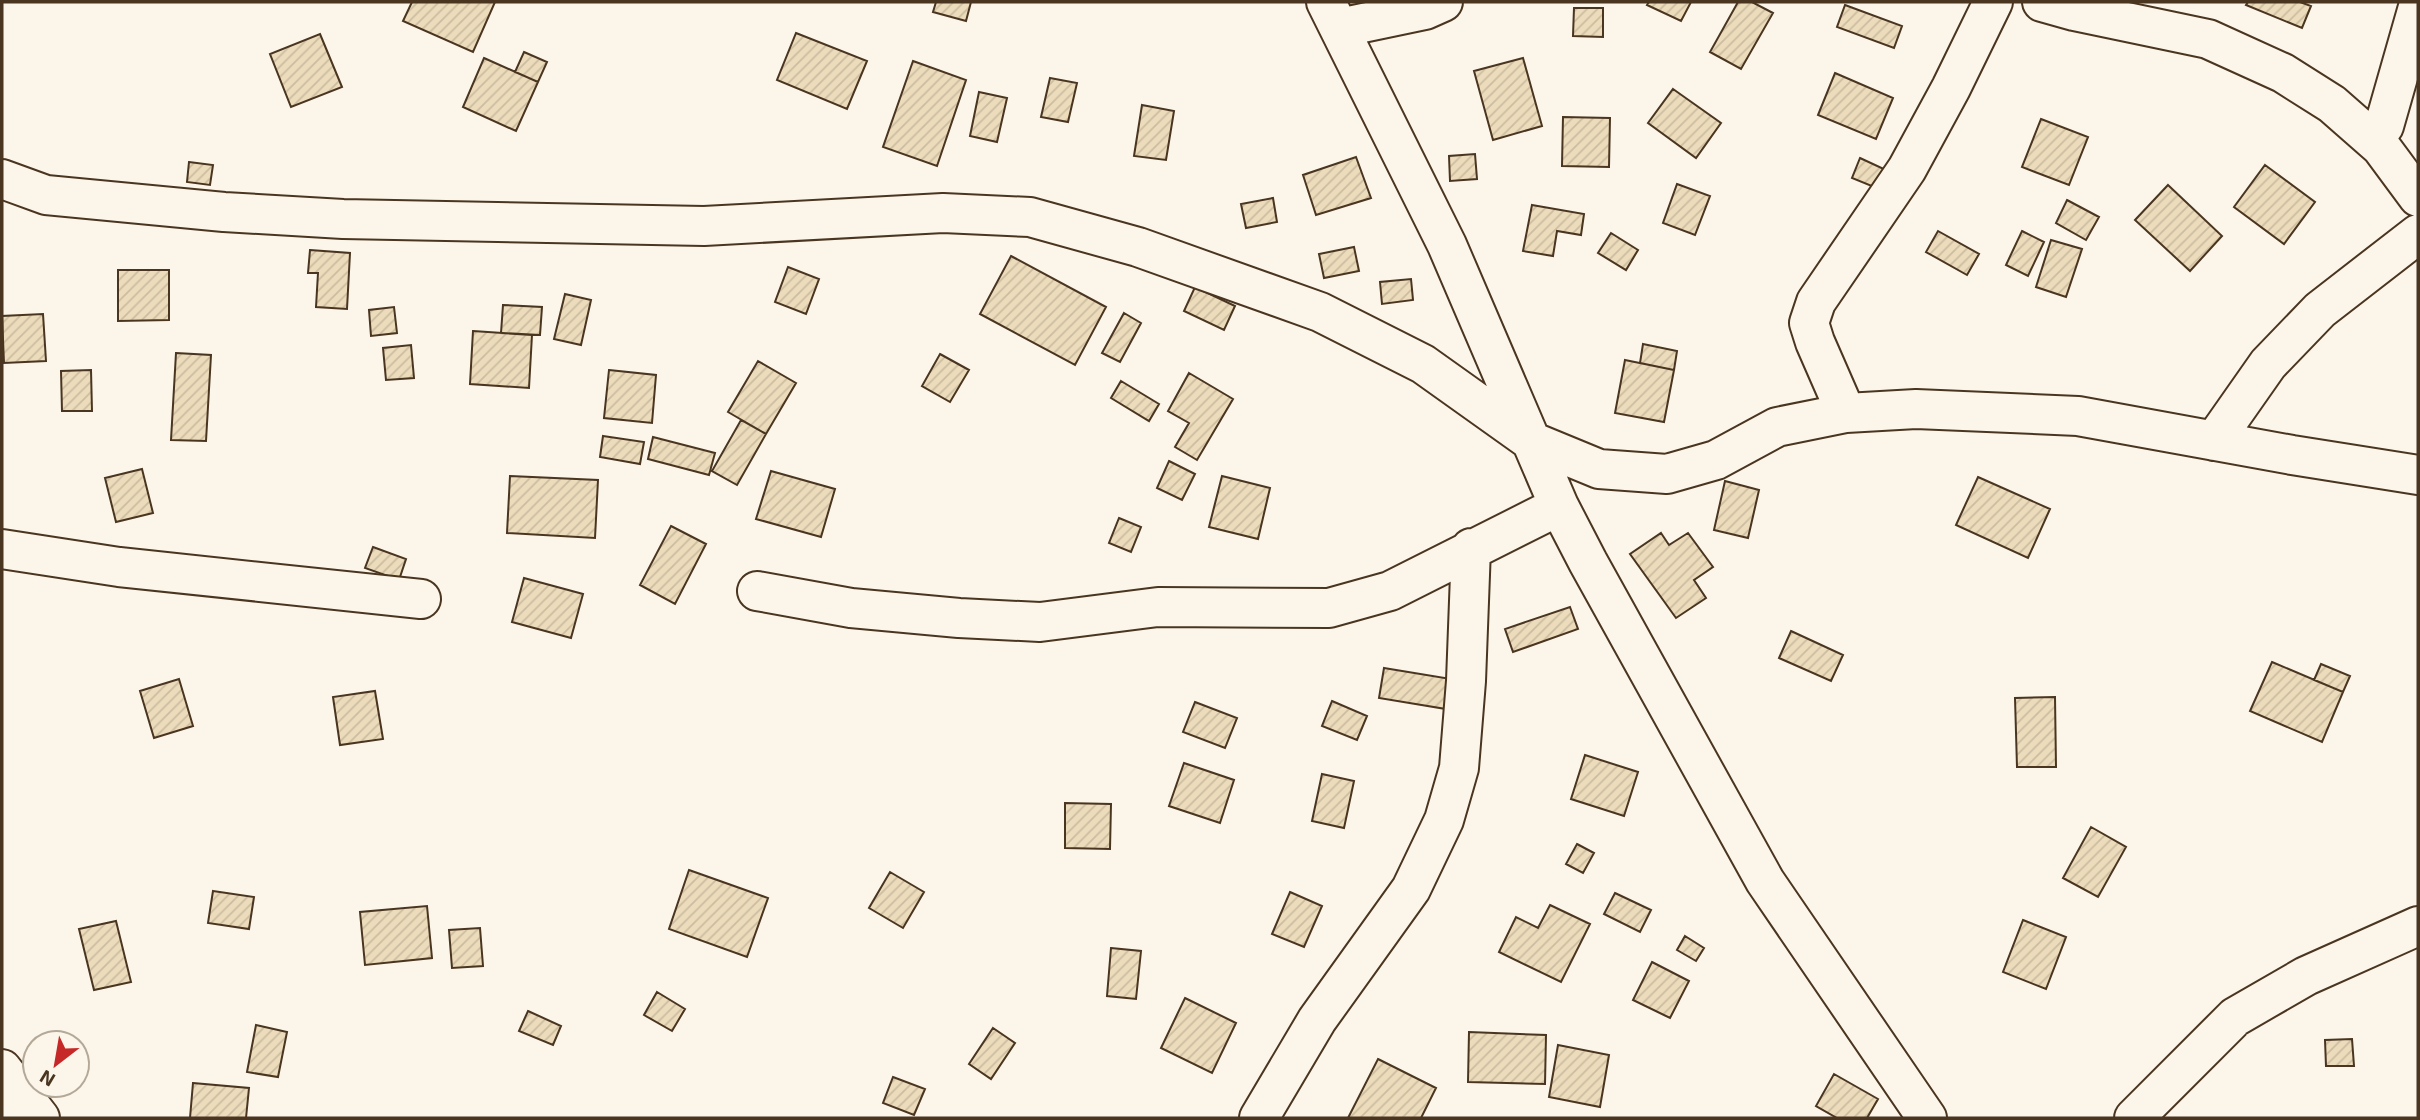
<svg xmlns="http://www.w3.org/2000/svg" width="2420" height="1120" viewBox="0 0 2420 1120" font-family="'Exo 2',sans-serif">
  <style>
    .building { fill: url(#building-hatch); stroke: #4a3520; stroke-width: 2 }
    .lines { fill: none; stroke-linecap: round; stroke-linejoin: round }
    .minor-casing { stroke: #4a3520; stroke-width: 42 }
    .tertiary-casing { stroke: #4a3520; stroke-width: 42 }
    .minor { stroke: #fbf6e9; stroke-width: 38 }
    .tertiary { stroke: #fbf6e9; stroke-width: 38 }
  </style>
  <defs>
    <pattern id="building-hatch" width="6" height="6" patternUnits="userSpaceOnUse" patternTransform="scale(1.75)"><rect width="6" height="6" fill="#ecdcbc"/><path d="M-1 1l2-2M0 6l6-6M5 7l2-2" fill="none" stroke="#ccbda1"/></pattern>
  </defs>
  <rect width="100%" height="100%" fill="#fbf6e9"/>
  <path class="building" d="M 412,2 L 495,2 L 473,52 L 403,21 Z
    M 936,2 L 971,2 L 966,21 L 933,12 Z
    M 1649,2 L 1691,2 L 1681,21 L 1647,5 Z
    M 1738,2 L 1752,2 L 1773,13 L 1741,69 L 1710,52 Z
    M 2248,2 L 2300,2 L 2311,6 L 2302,28 L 2246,5 Z
    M 1845,5 L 1902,26 L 1894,48 L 1837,27 Z
    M 1574,8 L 1603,8 L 1603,37 L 1573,36 Z
    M 796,33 L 867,61 L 847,109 L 777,80 Z
    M 320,34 L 342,87 L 291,107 L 270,54 Z
    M 524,52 L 547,62 L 538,82 L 515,72 Z
    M 484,58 L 538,82 L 516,131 L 463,107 Z
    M 1523,58 L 1542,126 L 1493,140 L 1474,71 Z
    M 913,61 L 966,80 L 937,166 L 883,147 Z
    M 1835,73 L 1893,98 L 1876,139 L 1818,115 Z
    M 1050,78 L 1077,83 L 1068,122 L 1041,117 Z
    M 1673,89 L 1721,123 L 1696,158 L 1648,123 Z
    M 979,92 L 1007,98 L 997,142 L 970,136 Z
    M 1142,105 L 1174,111 L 1166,160 L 1134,156 Z
    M 1563,117 L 1610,118 L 1609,167 L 1562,166 Z
    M 2041,119 L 2088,137 L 2069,185 L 2022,167 Z
    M 1475,154 L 1477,179 L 1450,181 L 1449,156 Z
    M 1356,157 L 1371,198 L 1316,215 L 1303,175 Z
    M 1860,158 L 1886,170 L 1879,189 L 1852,178 Z
    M 189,162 L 213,165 L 210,185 L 187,182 Z
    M 2265,165 L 2315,202 L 2284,244 L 2234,207 Z
    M 1677,184 L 1710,196 L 1695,235 L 1663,223 Z
    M 2168,185 L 2222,236 L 2190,271 L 2135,220 Z
    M 1273,198 L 1277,222 L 1246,228 L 1241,204 Z
    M 2067,200 L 2099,217 L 2086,240 L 2056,223 Z
    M 1532,205 L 1584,214 L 1581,235 L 1557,231 L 1553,256 L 1523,251 Z
    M 1938,231 L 1979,254 L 1967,275 L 1926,252 Z
    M 2022,231 L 2044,242 L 2028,276 L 2006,265 Z
    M 1611,233 L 1638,250 L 1626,270 L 1598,253 Z
    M 2051,240 L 2082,249 L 2066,297 L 2036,287 Z
    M 1354,247 L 1359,271 L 1324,278 L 1319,254 Z
    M 310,250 L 350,253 L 347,309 L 316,307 L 318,273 L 308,273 Z
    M 1011,256 L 1106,307 L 1075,365 L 980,314 Z
    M 788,267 L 819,279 L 806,314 L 775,302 Z
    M 118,270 L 169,270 L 169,320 L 118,321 Z
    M 1411,279 L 1413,300 L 1382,304 L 1380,282 Z
    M 1195,287 L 1235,306 L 1224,330 L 1184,311 Z
    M 565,294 L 591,300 L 581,345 L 554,339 Z
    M 503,305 L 542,307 L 540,335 L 501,333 Z
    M 394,307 L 397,333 L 371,336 L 369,310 Z
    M 1124,313 L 1141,323 L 1120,362 L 1102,353 Z
    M 43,314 L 46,361 L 4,363 L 2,316 Z
    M 473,331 L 532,335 L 529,388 L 470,384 Z
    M 1643,344 L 1677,351 L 1674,370 L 1640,363 Z
    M 411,345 L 414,378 L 386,380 L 383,348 Z
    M 176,353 L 211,355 L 206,441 L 171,440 Z
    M 940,354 L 969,370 L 950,402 L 922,386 Z
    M 1625,360 L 1674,370 L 1664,422 L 1615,413 Z
    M 758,361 L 796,383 L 766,434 L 728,412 Z
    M 91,370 L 92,411 L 62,411 L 61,371 Z
    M 609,370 L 656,375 L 652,423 L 604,418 Z
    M 1189,373 L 1233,399 L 1197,460 L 1175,447 L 1189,423 L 1168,411 Z
    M 1121,381 L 1159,404 L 1149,421 L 1111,398 Z
    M 741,420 L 766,434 L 737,485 L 712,471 Z
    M 603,436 L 644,442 L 640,464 L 600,457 Z
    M 653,437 L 715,453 L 709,475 L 648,459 Z
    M 1169,461 L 1195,474 L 1182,500 L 1157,488 Z
    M 142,469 L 153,513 L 116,522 L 105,478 Z
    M 771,471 L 835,489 L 821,537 L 756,519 Z
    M 510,476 L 598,480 L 595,538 L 507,533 Z
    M 1222,476 L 1270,488 L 1258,539 L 1209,527 Z
    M 1978,477 L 2050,509 L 2028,558 L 1956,525 Z
    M 1725,481 L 1759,490 L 1748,538 L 1714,530 Z
    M 1119,518 L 1141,527 L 1131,552 L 1109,543 Z
    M 671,526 L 706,544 L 675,604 L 640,585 Z
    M 1661,533 L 1669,545 L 1688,533 L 1713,567 L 1694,580 L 1706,598 L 1676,618 L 1630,554 Z
    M 373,547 L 406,559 L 399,580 L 365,568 Z
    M 524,578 L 583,594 L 571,638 L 512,622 Z
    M 1570,607 L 1578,629 L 1513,652 L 1505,629 Z
    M 1791,631 L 1843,655 L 1831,681 L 1779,658 Z
    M 2272,662 L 2343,692 L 2322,742 L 2250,711 Z
    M 2321,664 L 2350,676 L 2343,692 L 2314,680 Z
    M 1384,668 L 1451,679 L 1446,709 L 1379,698 Z
    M 179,679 L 193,726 L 154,738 L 140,691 Z
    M 375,691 L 383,739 L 340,745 L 333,697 Z
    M 2055,697 L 2056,767 L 2017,767 L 2015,698 Z
    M 1332,701 L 1367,716 L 1357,740 L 1322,726 Z
    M 1195,702 L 1237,718 L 1225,748 L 1183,732 Z
    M 1585,755 L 1638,772 L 1624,816 L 1571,799 Z
    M 1184,763 L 1234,780 L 1220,823 L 1169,806 Z
    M 1322,774 L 1354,781 L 1344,828 L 1312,821 Z
    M 1065,803 L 1111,804 L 1110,849 L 1065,848 Z
    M 2091,827 L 2126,847 L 2098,897 L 2063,878 Z
    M 1577,844 L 1594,853 L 1583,873 L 1566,864 Z
    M 689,870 L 768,898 L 747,957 L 669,929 Z
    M 890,872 L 924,892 L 903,928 L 869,908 Z
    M 213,891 L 254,897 L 249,929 L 208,923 Z
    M 1290,892 L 1322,906 L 1304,947 L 1272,934 Z
    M 1615,893 L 1651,910 L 1640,932 L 1604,914 Z
    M 1550,905 L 1590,924 L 1561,982 L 1499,952 L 1516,917 L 1538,928 Z
    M 427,906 L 432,958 L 365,965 L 360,912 Z
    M 2023,920 L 2066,937 L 2046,989 L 2003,972 Z
    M 116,921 L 131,982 L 94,990 L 79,929 Z
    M 480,928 L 483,966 L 452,968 L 449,930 Z
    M 1685,936 L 1704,948 L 1696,961 L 1677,950 Z
    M 1111,948 L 1141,951 L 1136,999 L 1107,996 Z
    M 1652,962 L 1689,981 L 1670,1018 L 1633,1000 Z
    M 657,992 L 685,1009 L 672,1031 L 644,1015 Z
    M 1185,998 L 1236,1023 L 1212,1073 L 1161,1048 Z
    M 528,1011 L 561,1026 L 553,1045 L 519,1031 Z
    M 256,1025 L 287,1032 L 278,1077 L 247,1072 Z
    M 993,1028 L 1015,1043 L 991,1079 L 969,1064 Z
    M 1469,1032 L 1546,1035 L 1545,1084 L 1468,1082 Z
    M 2352,1039 L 2354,1066 L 2326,1066 L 2325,1040 Z
    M 1558,1045 L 1609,1055 L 1600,1107 L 1549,1097 Z
    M 1378,1059 L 1436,1088 L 1421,1118 L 1348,1118 Z
    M 1834,1074 L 1878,1099 L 1867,1118 L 1837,1118 L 1816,1106 Z
    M 893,1077 L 925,1089 L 914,1115 L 883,1103 Z
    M 193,1083 L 249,1088 L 246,1118 L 190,1118 Z"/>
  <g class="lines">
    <g class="minor-casing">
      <path id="minor" d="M 1326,2 L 1447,245 L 1559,506 L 1588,562 L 1765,881 L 1927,1118
        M 2042,2 L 2074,11 L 2208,39 L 2283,73 L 2332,104 L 2381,147 L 2418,197
        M 1339,28 L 1425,10 L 1443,2
        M 2373,139 L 2384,126 L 2418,7
        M 2,179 L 46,195 L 224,212 L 343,219 L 704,226 L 943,213 L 1030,217 L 1138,247 L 1320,312 L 1423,364 L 1531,441 L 1599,469 L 1667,474 L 1716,460 L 1777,427 L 1846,413 L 1916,409 L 2078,416 L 2292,455 L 2418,475
        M 1846,413 L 1815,342 L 1809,323 L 1816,302 L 1907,169 L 1951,88 L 1993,2
        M 2214,441 L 2268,364 L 2320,310 L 2418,234
        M 2,549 L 119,567 L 421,599
        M 757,591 L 851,608 L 959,618 L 1040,622 L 1158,607 L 1329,608 L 1390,591 L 1559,506
        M 2,1069 L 40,1118
        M 1259,1118 L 1317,1020 L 1411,889 L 1444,820 L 1459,768 L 1466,681 L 1471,548
        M 2134,1118 L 2235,1017 L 2306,976 L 2418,926"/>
    </g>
    <g class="tertiary-casing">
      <path id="tertiary" d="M 2,1092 L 6,1118"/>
    </g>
    <use href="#minor" class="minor"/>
    <use href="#tertiary" class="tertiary"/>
  </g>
  <rect width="2420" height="1120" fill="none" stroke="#4a3520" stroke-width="7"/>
  <g transform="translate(56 1064) rotate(211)"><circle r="33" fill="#fbf6e9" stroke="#b4a999" stroke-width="2"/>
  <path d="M0-5L12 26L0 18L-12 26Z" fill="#c62828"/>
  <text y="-10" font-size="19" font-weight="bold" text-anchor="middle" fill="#4a3520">N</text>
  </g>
</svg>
